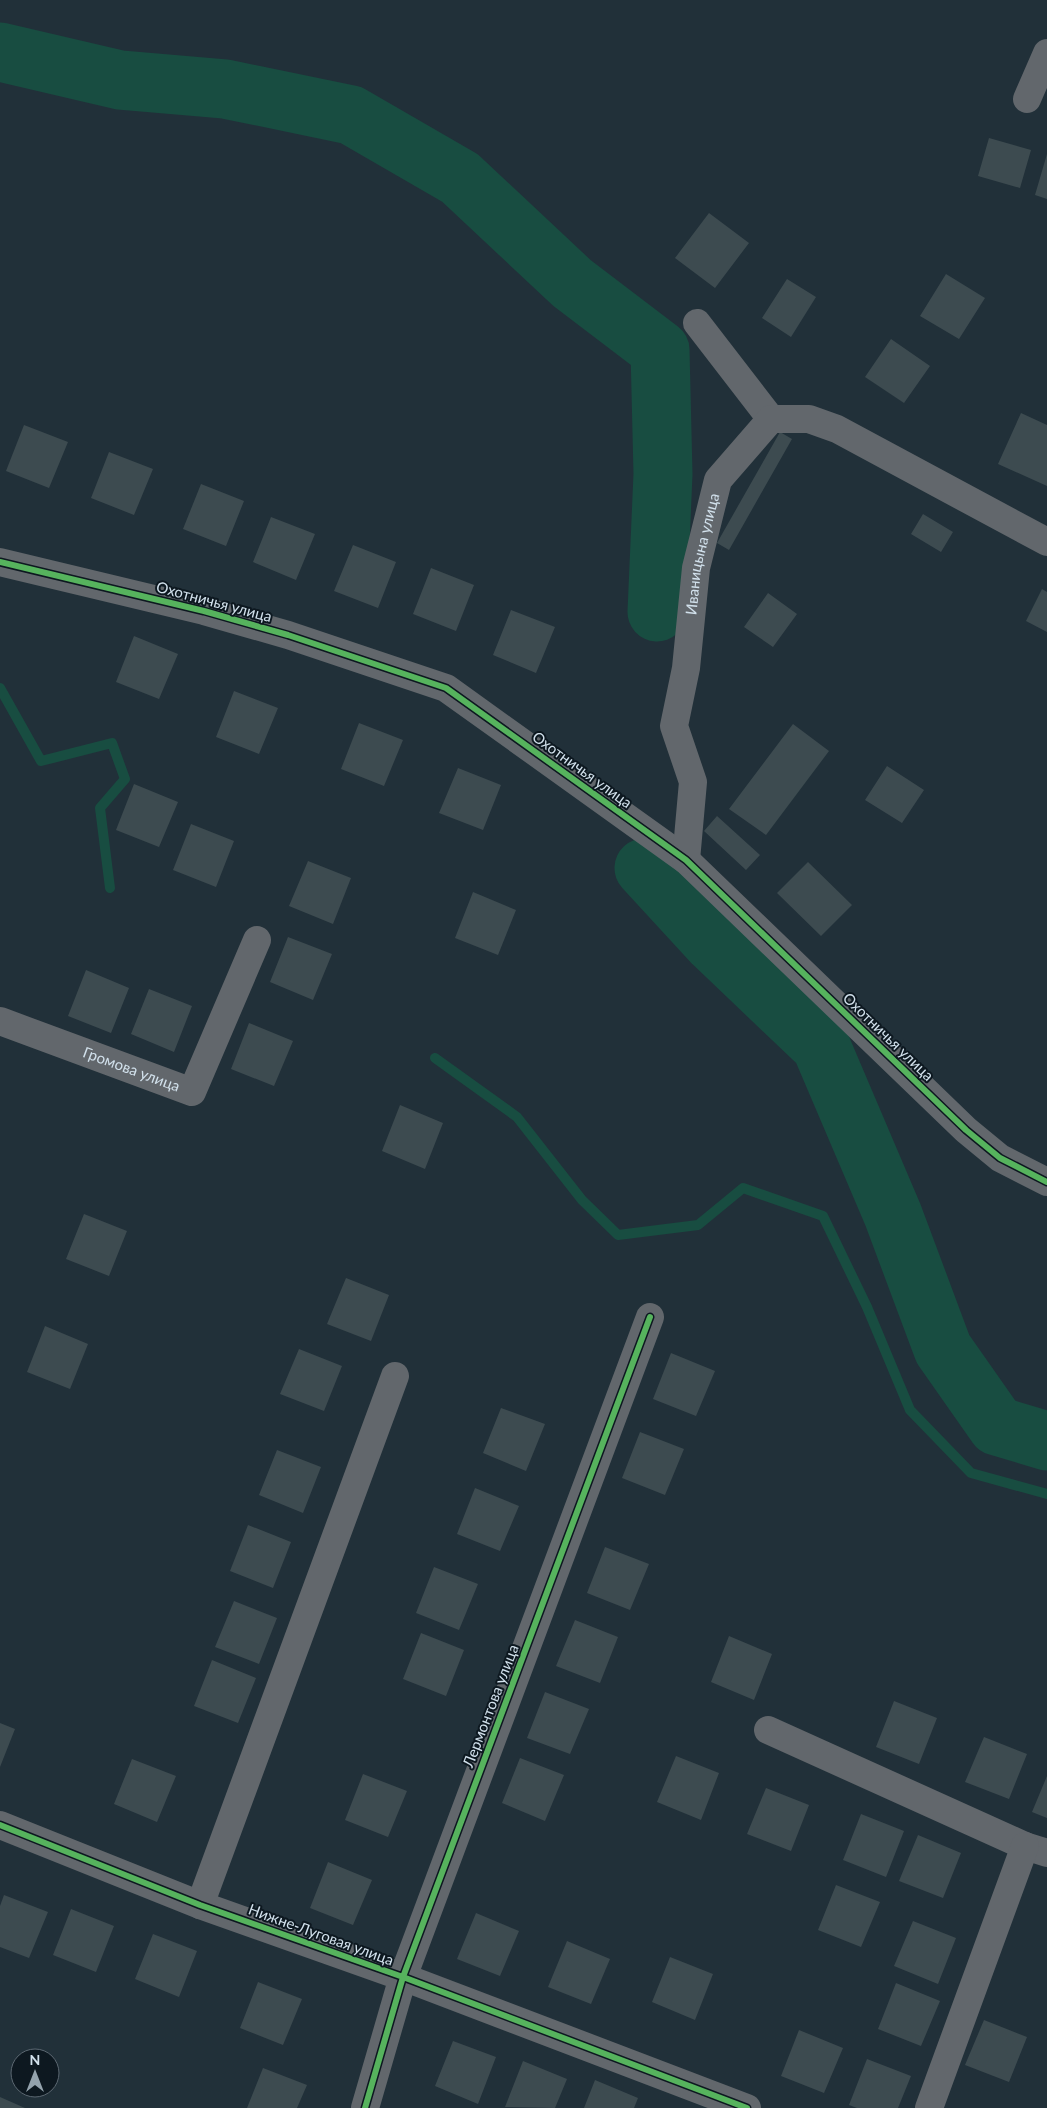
<svg xmlns="http://www.w3.org/2000/svg" width="1047" height="2108" viewBox="0 0 1047 2108" font-family="Lato,sans-serif">
  <style>
    .lines { fill: none; stroke-linecap: round; stroke-linejoin: round }
    .stream { stroke: #184d41; stroke-width: 10 }
    .river { stroke: #184d41; stroke-width: 59 }
    .building { fill: #3d4b50 }
    .street { stroke: #62676c; stroke-width: 28 }
    .cycleway-casing { stroke: #0d1820; stroke-width: 9 }
    .cycleway { stroke: #56b35d; stroke-width: 6 }
    .labels { text-anchor: middle; stroke-width: 4; stroke-linejoin: round; paint-order: stroke }
    .street-label { font-size: 15px; fill: #d2e1ec; stroke: #0d1820 }
  </style>
  <rect width="100%" height="100%" fill="#213039"/>
  <g class="lines">
    <path class="stream" d="M 0,688 L 41,761 L 112,743 L 125,779 L 100,808 L 110,888
      M 435,1058 L 517,1117 L 582,1200 L 618,1235 L 698,1225 L 743,1188 L 823,1216 L 867,1307 L 910,1410 L 971,1473 L 1047,1494"/>
    <path class="river" d="M 0,52 L 120,80 L 225,89 L 351,115 L 460,178 L 572,283 L 660,350 L 663,474 L 657,612
      M 644,868 L 713,943 L 821,1046 L 893,1215 L 943,1349 L 997,1426 L 1047,1441"/>
  </g>
  <path class="building" d="M 989,138 L 1031,150 L 1020,188 L 978,176 Z
    M 1047,154 L 1047,199 L 1035,195 Z
    M 709,213 L 749,243 L 715,288 L 675,258 Z
    M 946,274 L 985,298 L 959,339 L 920,316 Z
    M 787,279 L 816,297 L 791,337 L 762,318 Z
    M 891,339 L 930,366 L 904,403 L 865,377 Z
    M 1021,413 L 1047,425 L 1047,486 L 998,464 Z
    M 24,425 L 68,442 L 49,488 L 6,471 Z
    M 780,432 L 792,439 L 729,550 L 717,543 Z
    M 109,452 L 153,469 L 134,515 L 91,498 Z
    M 201,484 L 244,501 L 226,546 L 183,529 Z
    M 923,514 L 953,532 L 941,552 L 911,534 Z
    M 271,517 L 315,534 L 296,580 L 253,562 Z
    M 353,545 L 396,562 L 378,608 L 334,591 Z
    M 431,568 L 474,585 L 456,631 L 413,614 Z
    M 1042,589 L 1047,592 L 1047,632 L 1026,621 Z
    M 768,593 L 797,614 L 773,647 L 744,627 Z
    M 511,610 L 555,627 L 536,673 L 493,655 Z
    M 134,636 L 178,654 L 159,699 L 116,682 Z
    M 234,691 L 278,708 L 259,754 L 216,737 Z
    M 359,723 L 403,740 L 384,786 L 341,769 Z
    M 793,724 L 829,751 L 766,835 L 729,809 Z
    M 887,766 L 924,790 L 902,823 L 865,800 Z
    M 458,768 L 501,785 L 483,830 L 439,813 Z
    M 134,784 L 178,802 L 159,847 L 116,830 Z
    M 717,816 L 760,855 L 746,870 L 704,831 Z
    M 191,824 L 234,841 L 216,887 L 173,870 Z
    M 308,861 L 351,878 L 333,924 L 289,906 Z
    M 808,862 L 852,905 L 821,936 L 777,893 Z
    M 473,892 L 516,910 L 498,955 L 455,938 Z
    M 288,937 L 332,954 L 313,1000 L 270,982 Z
    M 86,970 L 129,988 L 111,1033 L 68,1016 Z
    M 149,989 L 192,1006 L 174,1052 L 131,1034 Z
    M 249,1023 L 293,1041 L 274,1086 L 231,1069 Z
    M 400,1105 L 443,1123 L 425,1169 L 382,1151 Z
    M 84,1214 L 127,1231 L 109,1276 L 66,1259 Z
    M 346,1278 L 389,1295 L 371,1341 L 327,1324 Z
    M 45,1326 L 88,1344 L 70,1389 L 27,1372 Z
    M 299,1349 L 342,1366 L 324,1411 L 280,1394 Z
    M 671,1353 L 715,1371 L 696,1416 L 653,1399 Z
    M 501,1408 L 545,1424 L 526,1471 L 483,1453 Z
    M 640,1432 L 684,1449 L 665,1495 L 622,1478 Z
    M 277,1450 L 321,1467 L 303,1513 L 259,1495 Z
    M 475,1488 L 519,1506 L 500,1551 L 457,1534 Z
    M 248,1525 L 291,1542 L 273,1588 L 230,1571 Z
    M 605,1547 L 649,1564 L 630,1610 L 587,1593 Z
    M 434,1567 L 478,1584 L 459,1630 L 416,1613 Z
    M 234,1601 L 277,1618 L 259,1664 L 215,1647 Z
    M 575,1620 L 618,1637 L 600,1683 L 556,1666 Z
    M 421,1633 L 464,1650 L 446,1696 L 403,1679 Z
    M 729,1636 L 772,1654 L 754,1700 L 711,1682 Z
    M 212,1660 L 256,1678 L 238,1723 L 194,1706 Z
    M 545,1692 L 589,1709 L 570,1754 L 527,1738 Z
    M 894,1701 L 937,1718 L 919,1764 L 876,1747 Z
    M 0,1723 L 15,1729 L 0,1767 Z
    M 984,1737 L 1027,1754 L 1009,1799 L 965,1782 Z
    M 676,1756 L 719,1773 L 701,1820 L 657,1802 Z
    M 520,1758 L 564,1775 L 545,1821 L 502,1803 Z
    M 132,1759 L 176,1776 L 157,1822 L 114,1804 Z
    M 363,1774 L 407,1791 L 388,1837 L 345,1820 Z
    M 1047,1776 L 1047,1818 L 1032,1812 Z
    M 766,1788 L 809,1805 L 791,1851 L 747,1834 Z
    M 861,1814 L 904,1831 L 886,1877 L 843,1860 Z
    M 918,1835 L 961,1853 L 943,1898 L 899,1881 Z
    M 328,1862 L 372,1880 L 353,1925 L 310,1908 Z
    M 836,1885 L 880,1902 L 861,1947 L 818,1930 Z
    M 4,1895 L 48,1912 L 29,1958 L 0,1947 L 0,1906 Z
    M 71,1909 L 114,1926 L 96,1972 L 53,1955 Z
    M 476,1913 L 519,1931 L 500,1976 L 457,1959 Z
    M 913,1921 L 956,1938 L 938,1984 L 894,1966 Z
    M 153,1934 L 197,1951 L 179,1997 L 135,1979 Z
    M 567,1941 L 610,1959 L 591,2004 L 548,1987 Z
    M 670,1957 L 713,1974 L 695,2020 L 652,2002 Z
    M 258,1982 L 302,1999 L 283,2045 L 240,2028 Z
    M 896,1983 L 940,2001 L 921,2046 L 878,2029 Z
    M 984,2020 L 1027,2037 L 1009,2082 L 965,2065 Z
    M 799,2030 L 843,2048 L 824,2093 L 781,2076 Z
    M 453,2041 L 496,2057 L 478,2104 L 435,2086 Z
    M 867,2059 L 911,2076 L 898,2108 L 857,2108 L 849,2105 Z
    M 523,2061 L 567,2079 L 555,2108 L 505,2107 Z
    M 263,2068 L 307,2085 L 297,2108 L 247,2108 Z
    M 595,2080 L 638,2098 L 634,2108 L 584,2108 Z
    M 0,2097 L 25,2108 L 0,2108 Z"/>
  <g class="lines">
    <g class="street">
      <path d="M 1027,99 L 1047,53"/>
      <path d="M 697,323 L 771,419"/>
      <path d="M 0,562 L 204,611 L 288,635 L 446,688 L 686,860 L 966,1130 L 1000,1158 L 1047,1182"/>
      <path id="s1" d="M 686,860 L 693,782 L 674,726 L 686,668 L 696,568 L 718,480 L 771,419 L 809,419 L 837,429 L 1047,542"/>
      <path id="s2" d="M 0,1021 L 192,1092 L 257,940"/>
      <path d="M 768,1730 L 1025,1846 L 1047,1853"/>
      <path d="M 0,1825 L 200,1905 L 403,1977 L 747,2108"/>
      <path d="M 200,1905 L 395,1376"/>
      <path d="M 365,2108 L 403,1977 L 650,1317"/>
      <path d="M 929,2108 L 1025,1846"/>
    </g>
    <g class="cycleway-casing">
      <path id="cycleway" d="M 0,562 L 204,611 L 288,635 L 446,688 L 686,860 L 966,1130 L 1000,1158 L 1047,1182
        M 0,1825 L 200,1905 L 403,1977 L 747,2108
        M 365,2108 L 403,1977 L 650,1317"/>
    </g>
    <use href="#cycleway" class="cycleway"/>
  </g>
  <g class="labels">
    <g class="street-label">
      <text dy="5" stroke="none"><textPath href="#s1" startOffset="312">Иваницына улица</textPath></text>
      <text transform="translate(214 602) rotate(15)" y="5">Охотничья улица</text>
      <text transform="translate(582 770) rotate(36)" y="5">Охотничья улица</text>
      <text transform="translate(888 1037) rotate(44)" y="5">Охотничья улица</text>
      <text dy="5" stroke="none"><textPath href="#s2" startOffset="140">Громова улица</textPath></text>
      <text transform="translate(491 1706) rotate(-69)" y="5">Лермонтова улица</text>
      <text transform="translate(321 1935) rotate(20)" y="5">Нижне-Луговая улица</text>
    </g>
  </g>
  <g transform="translate(35 2073)"><circle r="24" fill="#0d1820" stroke="#5c6872"/>
  <path d="M0-4L9 19L0 12L-9 19Z" fill="#94a3ad"/>
  <text y="-8" font-size="14" font-weight="bold" text-anchor="middle" fill="#d2e1ec">N</text>
  </g>
</svg>
